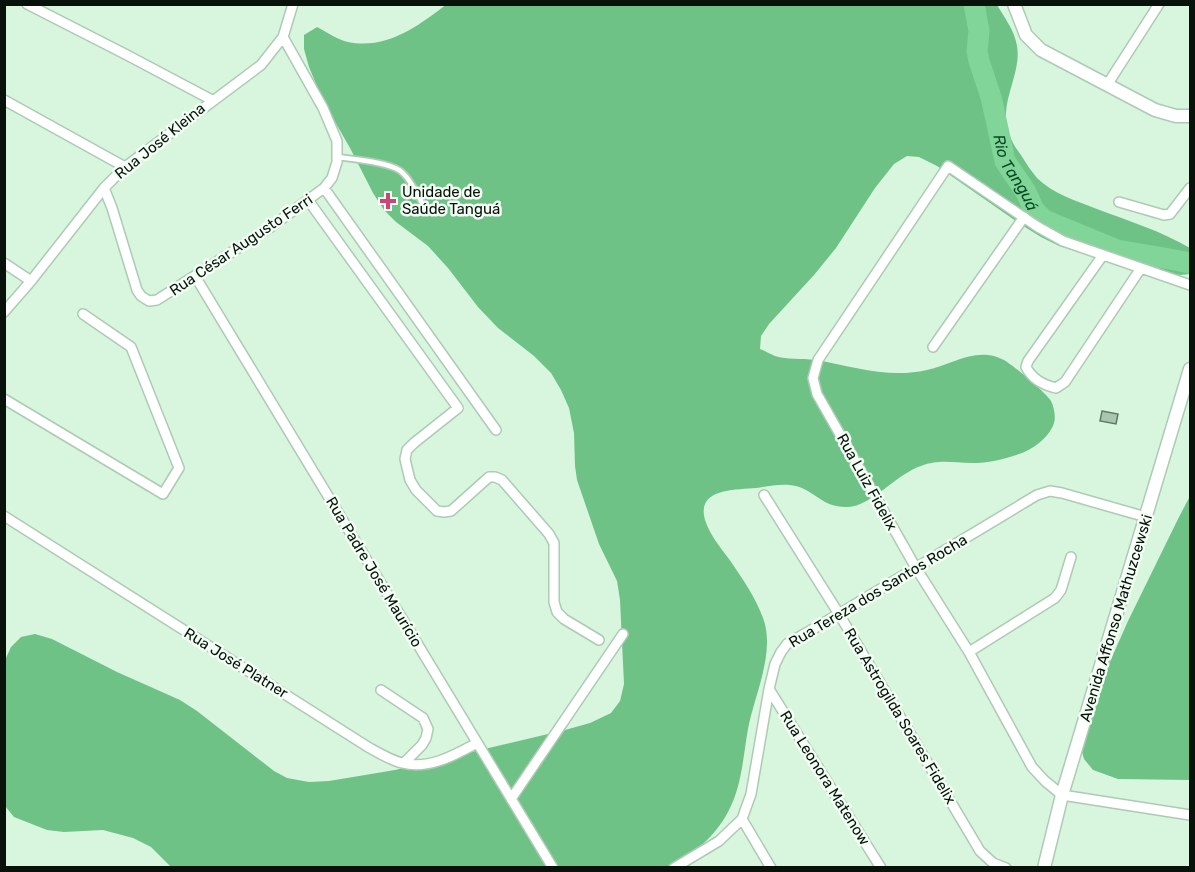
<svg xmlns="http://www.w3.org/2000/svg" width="1195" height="872" viewBox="0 0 1195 872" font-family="Rubik,sans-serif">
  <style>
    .forest { fill: #6ec286 }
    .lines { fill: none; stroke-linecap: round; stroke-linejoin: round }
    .river { stroke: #81d598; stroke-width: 21 }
    .building { fill: #aac6b0; stroke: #5f7a65; stroke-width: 1.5 }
    .service-casing { stroke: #adcab4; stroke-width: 8 }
    .minor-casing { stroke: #adcab4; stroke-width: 12 }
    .tertiary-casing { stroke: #adcab4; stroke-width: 15 }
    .service { stroke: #fff; stroke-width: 4.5 }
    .minor { stroke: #fff; stroke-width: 9 }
    .tertiary { stroke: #fff; stroke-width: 12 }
    .poi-dot { fill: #cf4376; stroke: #f2fef4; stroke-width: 2 }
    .labels { text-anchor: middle; stroke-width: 5; stroke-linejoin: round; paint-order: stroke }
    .street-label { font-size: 15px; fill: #08120b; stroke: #f2fef4 }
    .poi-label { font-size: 15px; fill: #08120b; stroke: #f2fef4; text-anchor: start }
    .water-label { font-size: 16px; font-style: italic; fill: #064822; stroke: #f2fef4 }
  </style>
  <rect width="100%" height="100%" fill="#d8f6de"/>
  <path class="forest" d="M 447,4 L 997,5 C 1004,17 1015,31 1017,46 C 1021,68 1007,91 1006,113 C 1005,128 1012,144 1021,155 C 1026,163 1031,171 1037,178 C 1053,194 1077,201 1097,209 C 1129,221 1161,231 1190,248 L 1190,274 L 1180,275 L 1161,273 L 1097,258 L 1059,246 L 1041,237 L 1020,224 L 937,166 L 919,157 L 907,156 L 894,164 L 875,188 L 836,248 L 814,275 L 769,324 L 761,336 L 760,349 C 765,351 770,354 775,356 C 787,360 802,358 815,360 C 853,366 888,379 927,370 C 947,366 966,353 988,355 C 992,355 1000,358 1004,360 C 1013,365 1046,393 1051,401 C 1054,407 1056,417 1054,423 C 1050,436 1035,448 1022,453 C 1005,459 989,463 972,463 C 953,463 940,459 921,466 C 898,473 870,507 848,507 C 823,508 815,491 796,486 C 782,483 770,486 756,488 C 735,490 696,488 705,520 C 710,535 720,547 729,559 C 742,578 755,596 763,618 C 776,652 754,696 748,729 C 743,757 742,786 728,812 C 713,839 697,850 672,867 L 171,867 L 151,847 L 133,838 L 103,830 L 64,832 L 47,830 L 14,817 L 5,806 L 5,660 L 11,647 L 21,637 L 35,634 L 52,639 L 117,672 L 180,700 L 197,711 L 274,771 L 287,778 L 309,782 L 329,781 L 395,770 L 565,730 L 590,723 L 611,713 L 620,701 L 624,684 L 620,600 L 617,581 L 599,544 L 577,480 L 575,466 L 574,433 L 569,408 L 561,390 L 551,373 L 534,356 L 498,328 L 478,307 L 448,268 L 428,246 L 396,222 L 384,210 L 373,193 L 350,148 L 323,101 L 309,67 L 304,49 L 304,35 L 317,27 C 327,32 338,40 348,42 C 387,50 418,26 447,4 Z
    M 1190,496 L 1190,780 L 1118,779 L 1093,770 L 1084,759 L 1080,745 L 1089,709 L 1128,621 L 1178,519 Z"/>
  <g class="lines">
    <path class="river" id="s1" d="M 974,4 L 979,31 L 977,51 L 979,61 L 991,97 L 1005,161 L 1026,192 L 1034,210 L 1044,220 L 1117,250 L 1164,258 L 1190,263"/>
  </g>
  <path class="building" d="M 1102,411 L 1118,414 L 1116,424 L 1100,421 Z"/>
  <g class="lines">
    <g class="service-casing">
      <path id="service" d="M 337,157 C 353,159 386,162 399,170 C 409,176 418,195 423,205"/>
    </g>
    <g class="minor-casing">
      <path id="minor" d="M 27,4 L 125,54 L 212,100
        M 1107,85 L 1159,4
        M 4,100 L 125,167
        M 104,188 L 112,208 L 137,290 L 141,296 L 149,301 L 157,300 L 271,227 L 324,188 L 332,178 L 337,162 L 337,141 L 323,108 L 283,37
        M 324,188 L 496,430
        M 308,200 L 458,408 L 414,443 L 407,450 L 405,459 L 410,480 L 416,490 L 437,511 L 444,512 L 451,511 L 489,477 L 495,477 L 502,480 L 549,534 L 554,543 L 554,602 L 557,612 L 564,619 L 599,640
        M 1119,202 L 1164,215 L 1170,214 L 1190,188
        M 1103,255 L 1028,361 L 1026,367 C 1032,379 1043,385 1056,388 L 1065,382 L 1141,268
        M 4,263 L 31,281
        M 195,276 L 553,868
        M 1190,285 L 1063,241 L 1038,227 L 948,166 L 818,360 L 813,378 L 817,394 L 916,568 L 969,652 L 1032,767 L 1045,781 L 1062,795 L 1190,815
        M 4,312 L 31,281 L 104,188 L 125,167 L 261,65 L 283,37 L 293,4
        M 933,347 L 1024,217
        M 4,399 L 163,494 L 179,468 L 131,347 L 83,314
        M 764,495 L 839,614 L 980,851 L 993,863 L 1006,868
        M 4,516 L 368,747 C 379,753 390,760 402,763 C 429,770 455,755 477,743
        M 969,652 L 1055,598 L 1061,590 L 1071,557
        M 769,689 L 881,868
        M 381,690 L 423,718 L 428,729 L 426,738 L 422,745 L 404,763
        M 511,799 L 623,634
        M 742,819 L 771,868
        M 674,868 L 719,841 L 742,819 L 751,794 L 769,689 L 775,664 L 781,652 L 787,644 L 839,614 L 1037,495 L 1050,491 L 1062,493 L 1146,517"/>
    </g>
    <g class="tertiary-casing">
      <path id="tertiary" d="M 1014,4 L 1026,35 L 1041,50 L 1155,110 L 1176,116 L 1190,116
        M 1044,868 L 1062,795 L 1190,369"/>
    </g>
    <use href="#service" class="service"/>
    <use href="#minor" class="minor"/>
    <use href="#tertiary" class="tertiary"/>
  </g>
  <path class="poi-dot" d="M385 192h6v6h6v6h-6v6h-6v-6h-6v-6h6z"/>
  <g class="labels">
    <g class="street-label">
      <text transform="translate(160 141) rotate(-39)" y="5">Rua José Kleina</text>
      <text transform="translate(241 245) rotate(-34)" y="5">Rua César Augusto Ferri</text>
      <text transform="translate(867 482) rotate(61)" y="5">Rua Luiz Fidelix</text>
      <text transform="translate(374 572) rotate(59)" y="5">Rua Padre José Maurício</text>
      <text transform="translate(878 591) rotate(-31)" y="5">Rua Tereza dos Santos Rocha</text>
      <text transform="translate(1116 618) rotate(-73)" y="5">Avenida Affonso Mathuzcewski</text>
      <text transform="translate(236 663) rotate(32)" y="5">Rua José Platner</text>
      <text transform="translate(900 716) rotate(59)" y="5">Rua Astrogilda Soares Fidelix</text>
      <text transform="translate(825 778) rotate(58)" y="5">Rua Leonora Matenow</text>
    </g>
    <g class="poi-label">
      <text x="402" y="197">Unidade de<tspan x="402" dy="17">Saúde Tanguá</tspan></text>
    </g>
    <g class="water-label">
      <text dy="6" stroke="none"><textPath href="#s1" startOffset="176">Rio Tanguá</textPath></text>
    </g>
  </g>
  <rect width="1195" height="872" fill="none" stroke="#08120b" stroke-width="12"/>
</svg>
